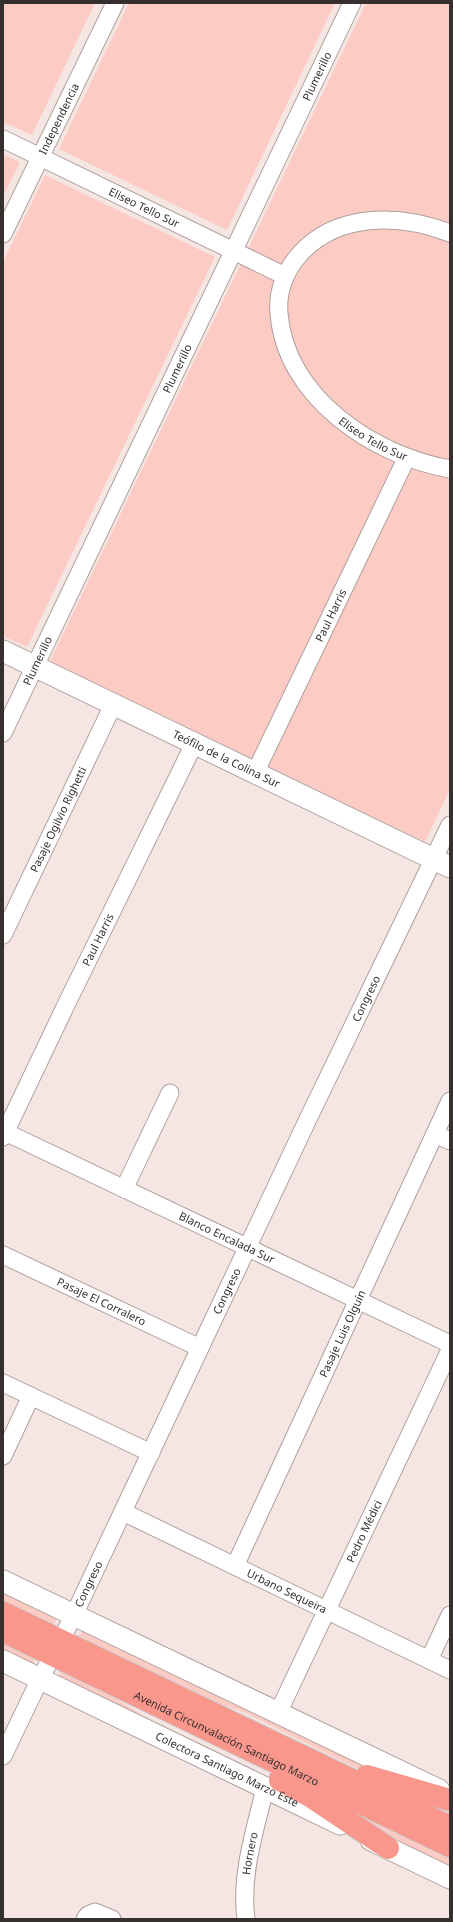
<svg xmlns="http://www.w3.org/2000/svg" width="453" height="1922" viewBox="0 0 453 1922" font-family="'Noto Sans',sans-serif">
  <style>
    .green { fill: #fccbc4 }
    .lines { fill: none; stroke-linecap: round; stroke-linejoin: round }
    .minor-casing { stroke: #ae9f9c; stroke-width: 19 }
    .tertiary-casing { stroke: #ae9f9c; stroke-width: 23 }
    .trunk-casing { stroke: #cac9c9; stroke-width: 24 }
    .minor { stroke: #fff; stroke-width: 17 }
    .tertiary { stroke: #fff; stroke-width: 21 }
    .trunk { stroke: #fa978c; stroke-width: 22 }
    .labels { text-anchor: middle; stroke-width: 4; stroke-linejoin: round; paint-order: stroke }
    .street-label { font-size: 11px; fill: #352f2e; stroke: #fff5f3 }
  </style>
  <rect width="100%" height="100%" fill="#f6e6e3"/>
  <path class="green" d="M 3,3 L 95,3 L 32,135 L 3,122 Z
    M 129,3 L 335,3 L 227,230 L 59,149 Z
    M 366,3 L 450,3 L 450,789 L 425,842 L 50,661 Z
    M 3,154 L 20,162 L 3,197 Z
    M 45,175 L 215,257 L 27,647 L 3,636 L 3,262 Z
    M 3,1589 L 57,1618 L 54,1625 L 14,1608 L 3,1601 Z
    M 83,1631 L 381,1773 L 365,1771 L 352,1766 L 241,1711 L 185,1692 L 77,1637 Z
    M 3,1639 L 36,1658 L 32,1665 L 3,1654 Z
    M 60,1670 L 98,1687 L 156,1724 L 59,1679 Z
    M 325,1797 L 450,1856 L 450,1869 L 383,1837 Z"/>
  <g class="lines">
    <g class="minor-casing">
      <g id="minor">
        <path id="s1" d="M 3,139 L 285,276"/>
        <path id="s2" d="M 450,233 C 399,214 337,212 299,255 C 285,271 277,292 279,313 C 285,397 374,456 450,469"/>
        <path id="s3" d="M 3,234 L 115,3"/>
        <path id="s4" d="M 3,733 L 352,3"/>
        <path id="s5" d="M 255,773 L 407,457"/>
        <path id="s6" d="M 3,935 L 113,705"/>
        <path id="s7" d="M 3,1131 L 450,1344"/>
        <path d="M 435,1134 L 450,1141"/>
        <path id="s8" d="M 3,1137 L 65,1007 L 194,744"/>
        <path d="M 124,1189 L 170,1093"/>
        <path id="s9" d="M 3,1255 L 200,1348"/>
        <path d="M 3,1383 L 151,1453"/>
        <path d="M 3,1456 L 31,1396"/>
        <path id="s10" d="M 123,1512 L 450,1670"/>
        <path id="s11" d="M 235,1566 L 450,1101"/>
        <path d="M 429,1660 L 450,1615"/>
        <path id="s12" d="M 278,1713 L 450,1350"/>
        <path id="s13" d="M 3,1756 L 40,1679 L 74,1615 L 308,1119 L 450,825"/>
        <path d="M 85,1919 L 88,1915 L 95,1912 L 112,1919"/>
        <path id="s14" d="M 246,1919 C 240,1875 255,1831 265,1788"/>
      </g>
    </g>
    <g class="tertiary-casing">
      <g id="tertiary">
        <path id="s15" d="M 3,651 L 450,867"/>
        <path d="M 3,1581 L 439,1790"/>
        <path id="s16" d="M 3,1661 L 340,1824"/>
        <path d="M 371,1840 L 450,1878"/>
      </g>
    </g>
    <g class="trunk-casing">
      <g id="trunk">
        <path d="M 3,1613 L 450,1827"/>
        <path id="s17" d="M 3,1631 L 450,1846"/>
        <path d="M 367,1776 L 450,1800"/>
        <path d="M 280,1780 L 310,1796 L 388,1848"/>
      </g>
    </g>
    <use href="#minor" class="minor"/>
    <use href="#tertiary" class="tertiary"/>
    <use href="#trunk" class="trunk"/>
  </g>
  <g class="labels">
    <g class="street-label">
      <text dy="4" stroke="none"><textPath href="#s4" startOffset="728">Plumerillo</textPath></text>
      <text dy="4" stroke="none"><textPath href="#s3" startOffset="128">Independencia</textPath></text>
      <text dy="4" stroke="none"><textPath href="#s1" startOffset="157">Eliseo Tello Sur</textPath></text>
      <text dy="4" stroke="none"><textPath href="#s4" startOffset="404">Plumerillo</textPath></text>
      <text dy="4" stroke="none"><textPath href="#s2" startOffset="390">Eliseo Tello Sur</textPath></text>
      <text dy="4" stroke="none"><textPath href="#s5" startOffset="175">Paul Harris</textPath></text>
      <text dy="4" stroke="none"><textPath href="#s4" startOffset="80">Plumerillo</textPath></text>
      <text dy="4" stroke="none"><textPath href="#s15" startOffset="248">Teófilo de la Colina Sur</textPath></text>
      <text dy="4" stroke="none"><textPath href="#s6" startOffset="128">Pasaje Ogilvio Righetti</textPath></text>
      <text dy="4" stroke="none"><textPath href="#s8" startOffset="219">Paul Harris</textPath></text>
      <text dy="4" stroke="none"><textPath href="#s13" startOffset="840">Congreso</textPath></text>
      <text dy="4" stroke="none"><textPath href="#s7" startOffset="248">Blanco Encalada Sur</textPath></text>
      <text dy="4" stroke="none"><textPath href="#s13" startOffset="516">Congreso</textPath></text>
      <text dy="4" stroke="none"><textPath href="#s9" startOffset="109">Pasaje El Corralero</textPath></text>
      <text dy="4" stroke="none"><textPath href="#s11" startOffset="256">Pasaje Luis Olguín</textPath></text>
      <text dy="4" stroke="none"><textPath href="#s12" startOffset="201">Pedro Médici</textPath></text>
      <text dy="4" stroke="none"><textPath href="#s13" startOffset="192">Congreso</textPath></text>
      <text dy="4" stroke="none"><textPath href="#s10" startOffset="182">Urbano Sequeira</textPath></text>
      <text dy="4" stroke="none"><textPath href="#s17" startOffset="248">Avenida Circunvalación Santiago Marzo</textPath></text>
      <text dy="4" stroke="none"><textPath href="#s16" startOffset="249">Colectora Santiago Marzo Este</textPath></text>
      <text dy="4" stroke="none"><textPath href="#s14" startOffset="66">Hornero</textPath></text>
    </g>
  </g>
  <rect width="453" height="1922" fill="none" stroke="#352f2e" stroke-width="8"/>
</svg>
